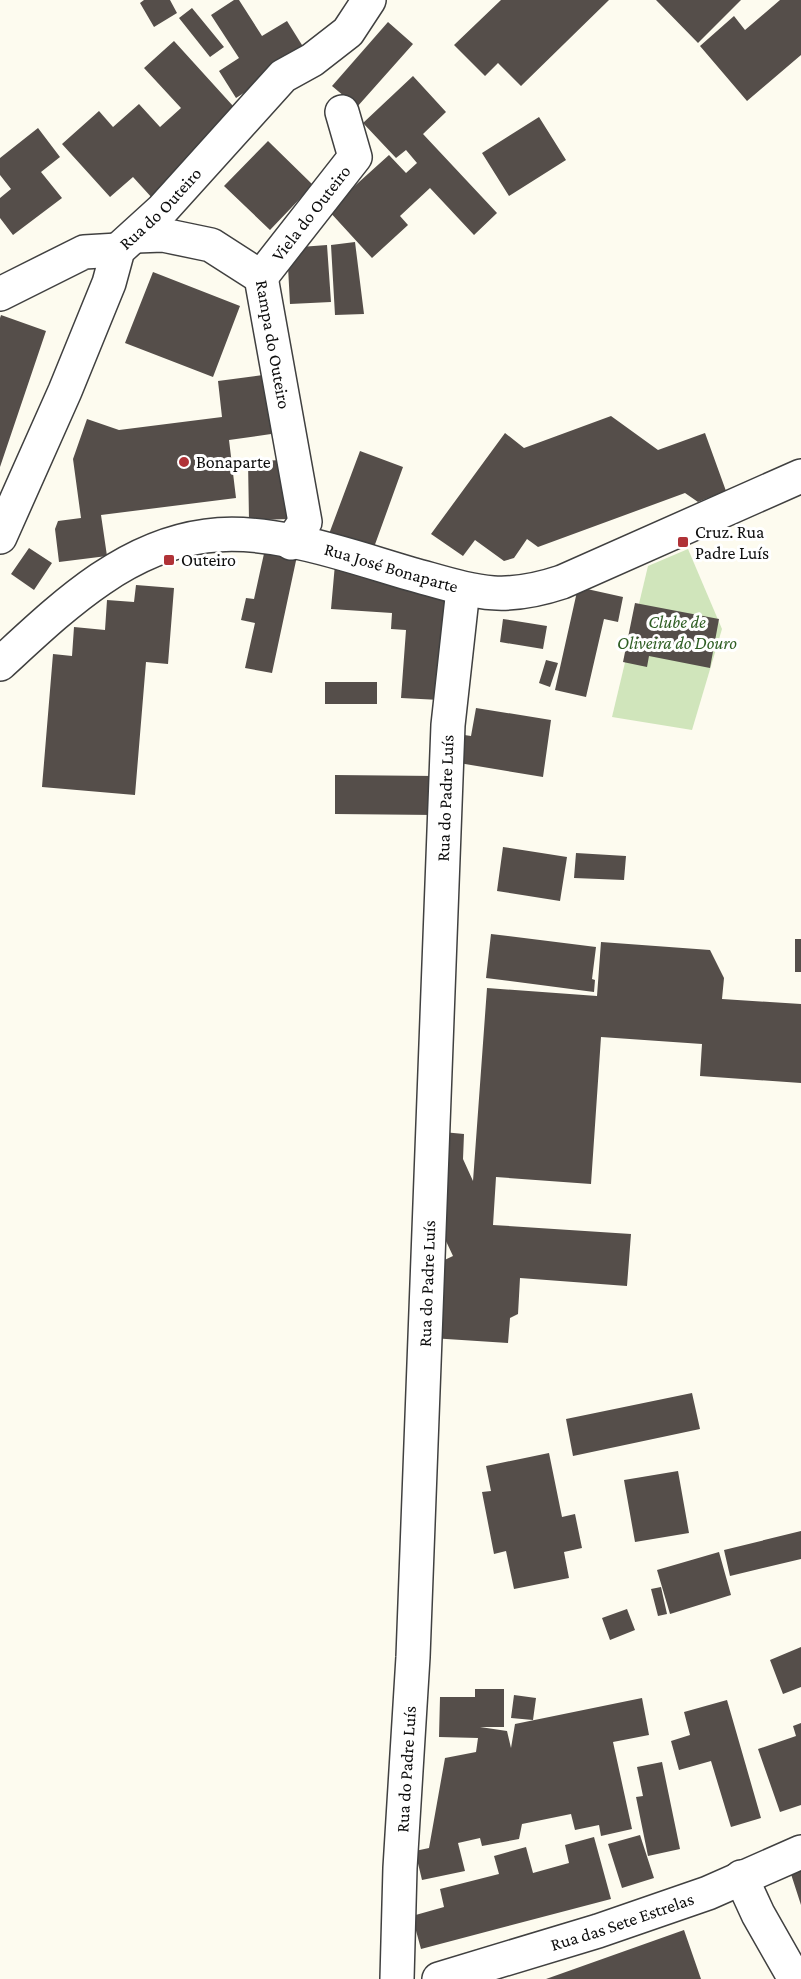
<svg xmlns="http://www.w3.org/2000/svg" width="801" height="1979" viewBox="0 0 801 1979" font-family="'Crimson Pro',serif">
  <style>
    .green { fill: #d0e5bb }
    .building { fill: #554e4a }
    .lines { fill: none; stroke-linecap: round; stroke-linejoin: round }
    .minor-casing { stroke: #404040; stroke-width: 36 }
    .minor { stroke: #fff; stroke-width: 33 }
    .poi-dot { fill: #b03237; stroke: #fff; stroke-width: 2 }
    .labels { text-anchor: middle; stroke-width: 6; stroke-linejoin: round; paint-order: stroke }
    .street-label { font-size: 18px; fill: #0d0d0d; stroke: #fff }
    .poi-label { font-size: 18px; fill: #0d0d0d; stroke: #fff; text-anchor: start }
    .park-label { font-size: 18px; font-style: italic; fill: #2f5e24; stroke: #fff }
  </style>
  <rect width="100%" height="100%" fill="#fdfbef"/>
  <path class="green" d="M 688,549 L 722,629 L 692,730 L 612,717 L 648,566 Z"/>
  <path class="building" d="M 144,0 L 170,0 L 177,13 L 154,27 L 140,3 Z
    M 234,0 L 239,0 L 262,36 L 287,21 L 307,53 L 236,98 L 219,71 L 239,58 L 211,15 Z
    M 501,0 L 609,0 L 521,86 L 498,63 L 485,76 L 454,45 Z
    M 656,0 L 741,0 L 698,43 Z
    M 780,0 L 801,0 L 801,55 L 747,101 L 700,46 L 734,16 L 745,30 Z
    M 192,8 L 224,47 L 210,57 L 179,18 Z
    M 388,22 L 413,44 L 357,107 L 332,86 Z
    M 174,41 L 243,117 L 153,199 L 133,177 L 110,197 L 62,144 L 99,111 L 113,127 L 139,104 L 160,127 L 181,108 L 144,68 Z
    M 413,76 L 446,112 L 423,134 L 497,213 L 474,235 L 430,188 L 400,216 L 408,225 L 372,258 L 328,210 L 389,155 L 406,173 L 417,163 L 406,150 L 396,158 L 363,123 Z
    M 539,117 L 566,160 L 509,196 L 482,153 Z
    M 38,128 L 60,157 L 41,172 L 62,198 L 13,235 L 0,218 L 0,198 L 11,189 L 0,175 L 0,158 Z
    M 268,141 L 313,185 L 270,230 L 224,186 Z
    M 355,242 L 364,314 L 335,315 L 331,245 Z
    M 327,245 L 331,302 L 290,304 L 287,248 Z
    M 153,272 L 240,306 L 213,377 L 125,343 Z
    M 1,315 L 46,331 L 0,467 L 0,318 Z
    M 270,374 L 278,433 L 229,440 L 236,498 L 101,515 L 107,556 L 59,562 L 55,529 L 58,521 L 81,518 L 73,459 L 87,419 L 119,430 L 222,417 L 218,381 Z
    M 611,416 L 658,450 L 705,433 L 726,491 L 698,502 L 685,493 L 538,547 L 527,539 L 514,558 L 504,561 L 475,540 L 463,556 L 431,534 L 505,433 L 524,448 Z
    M 360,451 L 403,467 L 373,550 L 329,534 Z
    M 290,460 L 291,519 L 249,520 L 248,461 Z
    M 29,548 L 52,563 L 34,590 L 11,574 Z
    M 265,549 L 297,556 L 272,673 L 245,668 L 255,623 L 241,620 L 246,598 L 254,599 Z
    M 335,564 L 446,589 L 440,700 L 401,698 L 406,630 L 391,629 L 392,613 L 331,609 Z
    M 136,585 L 174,588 L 168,664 L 146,662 L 135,795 L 42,787 L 53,654 L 72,656 L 74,627 L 105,630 L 107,600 L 134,602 Z
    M 578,587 L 623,597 L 618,622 L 604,619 L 586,697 L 555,690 Z
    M 635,603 L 719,619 L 710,668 L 649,656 L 647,667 L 623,662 Z
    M 503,619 L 547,626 L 543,649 L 500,642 Z
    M 546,660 L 558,663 L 550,687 L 539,683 Z
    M 325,682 L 377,682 L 377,704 L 325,704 Z
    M 476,708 L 551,720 L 543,777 L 447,761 L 451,733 L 471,736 Z
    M 335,775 L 436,776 L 435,815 L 335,814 Z
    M 503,847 L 567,857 L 560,901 L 497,891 Z
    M 576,853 L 626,856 L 624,880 L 574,878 Z
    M 491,934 L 596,947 L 592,979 L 595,980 L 594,992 L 486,978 Z
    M 795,939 L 801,939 L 801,972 L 795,972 Z
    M 601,942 L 710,950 L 724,978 L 722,999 L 801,1004 L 801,1083 L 700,1076 L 702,1044 L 601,1037 L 591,1184 L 496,1177 L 493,1225 L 631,1234 L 627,1286 L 520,1278 L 518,1314 L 510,1318 L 508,1343 L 431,1338 L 436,1264 L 453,1256 L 437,1222 L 443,1132 L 464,1134 L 463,1159 L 473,1181 L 487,988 L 597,996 Z
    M 692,1393 L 700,1429 L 573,1456 L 566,1419 Z
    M 549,1453 L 562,1517 L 575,1514 L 582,1548 L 564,1552 L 569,1578 L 514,1589 L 506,1551 L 494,1554 L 482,1492 L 491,1491 L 486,1466 Z
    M 678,1471 L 689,1533 L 635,1542 L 624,1480 Z
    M 801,1531 L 801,1559 L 730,1576 L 724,1550 Z
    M 719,1552 L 731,1595 L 670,1614 L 657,1570 Z
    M 661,1587 L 667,1614 L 658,1616 L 651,1589 Z
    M 627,1609 L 635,1630 L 610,1640 L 602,1618 Z
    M 801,1647 L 801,1687 L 783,1694 L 770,1660 Z
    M 475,1689 L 504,1689 L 504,1727 L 480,1727 L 507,1731 L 511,1748 L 515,1724 L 642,1698 L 649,1735 L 613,1742 L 632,1829 L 601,1836 L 599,1825 L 575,1830 L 571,1814 L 522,1824 L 519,1839 L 482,1846 L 480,1838 L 458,1843 L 465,1871 L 422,1880 L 415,1851 L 429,1848 L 445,1758 L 476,1752 L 478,1738 L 439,1737 L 440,1697 L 475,1697 Z
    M 514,1695 L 536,1698 L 533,1720 L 511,1718 Z
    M 727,1700 L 761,1818 L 731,1827 L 711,1761 L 679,1770 L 671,1741 L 690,1735 L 684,1712 Z
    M 801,1723 L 801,1805 L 780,1812 L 758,1749 L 796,1736 L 793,1726 Z
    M 662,1762 L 680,1849 L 648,1856 L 636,1797 L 643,1796 L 637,1767 Z
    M 640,1835 L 654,1878 L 622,1888 L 608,1844 Z
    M 594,1837 L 611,1899 L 421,1949 L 412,1916 L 444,1907 L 440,1889 L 499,1874 L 494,1856 L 526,1847 L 533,1873 L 569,1863 L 565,1845 Z
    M 801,1868 L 801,1905 L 790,1871 Z
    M 684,1930 L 701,1979 L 546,1979 Z"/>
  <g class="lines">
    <g class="minor-casing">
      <g id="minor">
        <path id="s1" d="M 136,236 L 163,235 L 211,245 L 261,277 L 305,522 L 291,543"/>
        <path id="s2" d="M 261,277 L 355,157 L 342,112"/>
        <path d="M 0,294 L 84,252 L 118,250"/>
        <path id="s3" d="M 0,537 L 65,391 L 109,283 L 118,250 L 162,210 L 283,76 L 312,60 L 348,32 L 369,0"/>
        <path id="s4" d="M 0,664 C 59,610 122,547 206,536 C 272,527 349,556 411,574 C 473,591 499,603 562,582 L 801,476"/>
        <path d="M 741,1877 L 758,1914 L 795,1979"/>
        <path id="s5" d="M 397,1979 L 400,1868 L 413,1657 L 448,725 L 463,589"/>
        <path id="s6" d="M 439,1979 L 598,1931 L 708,1893 L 801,1852"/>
      </g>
    </g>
    <use href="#minor" class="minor"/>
  </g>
  <g class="poi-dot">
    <circle cx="184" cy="462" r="6"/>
    <rect x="677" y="536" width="12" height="12" rx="3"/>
    <rect x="163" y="554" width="12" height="12" rx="3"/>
  </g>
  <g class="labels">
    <g class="street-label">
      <text dy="6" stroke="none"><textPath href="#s3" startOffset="370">Rua do Outeiro</textPath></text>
      <text dy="6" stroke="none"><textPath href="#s2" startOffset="81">Viela do Outeiro</textPath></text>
      <text dy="6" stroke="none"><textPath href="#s1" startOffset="204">Rampa do Outeiro</textPath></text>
      <text dy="6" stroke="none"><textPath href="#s4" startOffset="436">Rua José Bonaparte</textPath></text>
      <text dy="6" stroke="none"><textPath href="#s5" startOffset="1182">Rua do Padre Luís</textPath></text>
      <text dy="6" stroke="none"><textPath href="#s5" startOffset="696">Rua do Padre Luís</textPath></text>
      <text dy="6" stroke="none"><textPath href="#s5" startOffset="210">Rua do Padre Luís</textPath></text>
      <text dy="6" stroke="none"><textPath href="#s6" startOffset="192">Rua das Sete Estrelas</textPath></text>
    </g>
    <g class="poi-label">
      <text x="196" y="468">Bonaparte</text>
      <text x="695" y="538">Cruz. Rua<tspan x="695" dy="21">Padre Luís</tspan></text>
      <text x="181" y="566">Outeiro</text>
    </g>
    <g class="park-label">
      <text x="677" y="628">Clube de<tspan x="677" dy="21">Oliveira do Douro</tspan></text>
    </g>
  </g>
</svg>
